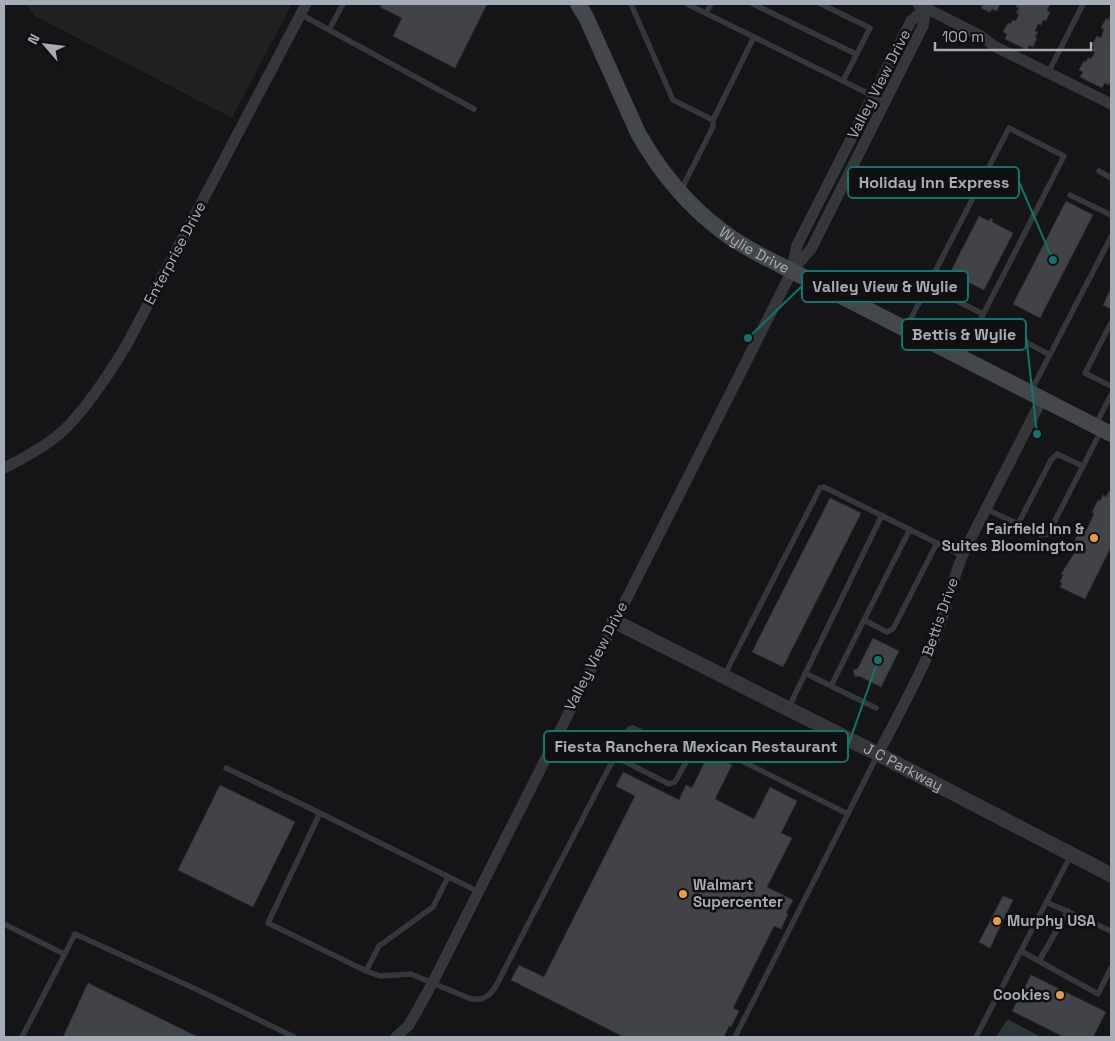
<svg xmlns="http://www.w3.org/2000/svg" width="1115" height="1041" viewBox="0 0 1115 1041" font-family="'Space Grotesk',sans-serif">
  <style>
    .built { fill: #212124 }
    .water { fill: #2c353a }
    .building { fill: #414347; stroke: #2f2f33 }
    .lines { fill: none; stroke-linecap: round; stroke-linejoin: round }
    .service { stroke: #36373b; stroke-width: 5.5 }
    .minor { stroke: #36373b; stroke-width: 11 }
    .tertiary { stroke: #36373b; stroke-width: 15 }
    .secondary { stroke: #44474b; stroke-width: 16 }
    .poi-dot { fill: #ea9d3a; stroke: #101012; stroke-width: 2 }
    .labels { text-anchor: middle; stroke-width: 5; stroke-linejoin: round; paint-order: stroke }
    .street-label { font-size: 15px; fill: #a7adb6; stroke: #101012 }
    .poi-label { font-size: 15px; font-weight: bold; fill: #a7adb6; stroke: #101012; text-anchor: end }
    .leader { fill: none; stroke: #0f766e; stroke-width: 2 }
    .callout-dot { fill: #0f766e; stroke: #101012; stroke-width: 2 }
    .callout { fill: #101012; stroke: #0f766e; stroke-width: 2 }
    .callout-label { font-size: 16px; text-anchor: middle; font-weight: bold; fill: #a7adb6 }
  </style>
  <rect width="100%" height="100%" fill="#151517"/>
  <path class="built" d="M 26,4 L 292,4 L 232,118 L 35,16 Z"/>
  <path class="water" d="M 1007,1020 L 1009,1020 L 1041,1037 L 996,1037 Z"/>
  <path class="building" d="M 382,4 L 487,4 L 455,68 L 393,36 L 402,18 L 380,7 Z
    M 979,4 L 1000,4 L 997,11 L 992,9 L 990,12 L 981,8 L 982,5 Z
    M 1018,4 L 1050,4 L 1047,11 L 1050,12 L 1046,21 L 1043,20 L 1041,25 L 1038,24 L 1035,31 L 1038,32 L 1035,37 L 1037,38 L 1033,47 L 1029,45 L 1027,50 L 1005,39 L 1007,34 L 1003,32 L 1008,23 L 1010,24 L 1013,20 L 1016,21 L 1019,14 L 1016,13 L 1019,8 L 1016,7 Z
    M 1110,15 L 1111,80 L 1109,85 L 1105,83 L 1102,88 L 1080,77 L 1083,72 L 1079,70 L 1084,61 L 1086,62 L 1088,58 L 1091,59 L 1095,52 L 1092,51 L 1094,46 L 1092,45 L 1097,36 L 1101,38 L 1104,29 L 1101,28 L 1106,18 L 1108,20 Z
    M 1066,201 L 1093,215 L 1040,318 L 1013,304 Z
    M 979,216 L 989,221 L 990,218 L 993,220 L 992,222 L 1013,233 L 984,290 L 950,273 Z
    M 1111,288 L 1111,309 L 1103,305 Z
    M 1109,491 L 1111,493 L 1111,547 L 1085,599 L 1060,587 L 1062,583 L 1060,582 L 1063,575 L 1061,574 L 1075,552 L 1070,549 L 1082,526 L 1087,529 L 1094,514 L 1092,512 L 1098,500 L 1100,501 L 1103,495 L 1106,497 Z
    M 830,498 L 861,513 L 783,667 L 752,652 Z
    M 873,638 L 899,651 L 881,687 L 859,676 L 855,677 L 853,670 L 858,668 Z
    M 709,753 L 732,765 L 715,799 L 754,819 L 770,787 L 797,801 L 781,833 L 792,838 L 767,887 L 793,900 L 786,913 L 788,914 L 781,929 L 774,926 L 733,1008 L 739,1011 L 731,1027 L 729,1026 L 724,1037 L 695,1037 L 692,1036 L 692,1037 L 624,1037 L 511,980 L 519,965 L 544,977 L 635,796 L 616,786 L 623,772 L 679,800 L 686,785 L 692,788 Z
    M 220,785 L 295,822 L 253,907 L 178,870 Z
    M 1003,896 L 1013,900 L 990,948 L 979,942 Z
    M 1031,975 L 1106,1012 L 1093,1037 L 1064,1037 L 1012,1011 Z
    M 88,983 L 198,1037 L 63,1037 Z"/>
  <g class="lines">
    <path class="service" d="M 631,4 L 673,100 L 713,120
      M 687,4 L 754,37
      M 753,4 L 856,54
      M 706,13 L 711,4
      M 300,14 L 474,109
      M 329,30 L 343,4
      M 1048,73 L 1083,4
      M 843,81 L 885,102
      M 1099,171 L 1111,178
      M 681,190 L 713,127 L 713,120 L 754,37 L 843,81 L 870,28 L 821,4
      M 1070,195 L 1111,215
      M 928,286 L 983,314
      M 1111,323 L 1085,373 L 1111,386
      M 906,328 L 1009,128 L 1064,156 L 962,356
      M 1001,329 L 1050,355
      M 1031,391 L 1111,237
      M 1096,424 L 1111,395
      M 986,509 L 1042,535 L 1048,534 L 1101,431
      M 1018,524 L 1051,460 L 1057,454 L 1083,466
      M 864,620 L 910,529
      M 805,673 L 831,686 L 864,620 L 887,632 L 893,629 L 937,543
      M 724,676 L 820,488 L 824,487 L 963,556
      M 831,686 L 876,708
      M 788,709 L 882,515
      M 614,756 L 669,784 L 675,782 L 690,755
      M 226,768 L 320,813 L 268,923 L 366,971
      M 320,813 L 477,891
      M 448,877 L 433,907 L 379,946 L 366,971 L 380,976 L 411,974 L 471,999 L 482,999 L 490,994 L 496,986 L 629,729 L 633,728 L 690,755 L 703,746 L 714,747 L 848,814
      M 1046,902 L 1111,931
      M 4,924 L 64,954
      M 1021,951 L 1098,994 L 1111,968
      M 1039,961 L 1068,911
      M 22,1037 L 75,934 L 200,991 L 294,1037
      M 735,1037 L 877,756
      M 976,1037 L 1071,855"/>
    <path class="minor" d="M 918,4 L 981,36 L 994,46 L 1111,104
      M 792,269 L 797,245 L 911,21 L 926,8
      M 4,468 C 23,459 53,442 68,426 C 91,402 109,374 126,346 L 306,4
      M 878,754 C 899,713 922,673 938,630 C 948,604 953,576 965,550 L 1042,399
      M 396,1037 L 409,1025 L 433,982 L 792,271 L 811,249 L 923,26 L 926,8"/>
    <path class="tertiary" id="s1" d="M 614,621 L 878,754 L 1111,875"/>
    <path class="secondary" id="s2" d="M 578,4 L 586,17 L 638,133 C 659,170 687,205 722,231 C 743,247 768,259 792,271 L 1111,434"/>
  </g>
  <g class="poi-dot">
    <circle cx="1094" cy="538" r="5"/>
    <circle cx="683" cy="894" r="5"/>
    <circle cx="997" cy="921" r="5"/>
    <circle cx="1060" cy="995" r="5"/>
  </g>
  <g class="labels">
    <g class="street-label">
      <text transform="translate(879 84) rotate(-63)" y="5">Valley View Drive</text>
      <text dy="5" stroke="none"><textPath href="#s2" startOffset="310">Wylie Drive</textPath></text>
      <text transform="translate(175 253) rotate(-62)" y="5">Enterprise Drive</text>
      <text transform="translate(940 617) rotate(-71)" y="5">Bettis Drive</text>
      <text transform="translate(596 656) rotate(-63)" y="5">Valley View Drive</text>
      <text dy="5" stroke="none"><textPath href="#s1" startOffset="324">J C Parkway</textPath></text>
    </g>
    <g class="poi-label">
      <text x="1084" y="534">Fairfield Inn &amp;<tspan x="1084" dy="17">Suites Bloomington</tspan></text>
      <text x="693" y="890" text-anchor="start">Walmart<tspan x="693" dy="17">Supercenter</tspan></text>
      <text x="1007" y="926" text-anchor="start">Murphy USA</text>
      <text x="1050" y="1000">Cookies</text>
    </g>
  </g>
  <path class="leader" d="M1053 260L1019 182M748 338L802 286M1037 434L1026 335M878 660L848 746"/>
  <g class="callout-dot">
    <circle cx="1053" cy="260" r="5"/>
    <circle cx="748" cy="338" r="5"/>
    <circle cx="1037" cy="434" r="5"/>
    <circle cx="878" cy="660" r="5"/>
  </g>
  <g class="callout">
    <rect x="848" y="167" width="171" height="31" rx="5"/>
    <rect x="802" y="271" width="166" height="31" rx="5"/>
    <rect x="902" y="319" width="124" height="31" rx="5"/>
    <rect x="544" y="731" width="304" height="31" rx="5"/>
  </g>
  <g class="callout-label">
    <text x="934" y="188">Holiday Inn Express</text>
    <text x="885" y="292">Valley View &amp; Wylie</text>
    <text x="964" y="340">Bettis &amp; Wylie</text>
    <text x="696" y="752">Fiesta Ranchera Mexican Restaurant</text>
  </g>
  <rect width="1115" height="1041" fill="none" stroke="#a7adb6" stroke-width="10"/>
  <g transform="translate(45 45) rotate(298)" stroke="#101012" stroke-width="4" paint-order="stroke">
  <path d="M0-4L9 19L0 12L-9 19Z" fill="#a7adb6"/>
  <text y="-8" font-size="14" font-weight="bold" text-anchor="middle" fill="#a7adb6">N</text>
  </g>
  <path d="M935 42v8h156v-8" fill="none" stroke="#a7adb6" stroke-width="2.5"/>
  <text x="942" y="42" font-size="15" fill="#a7adb6" stroke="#101012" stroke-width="4" paint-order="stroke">100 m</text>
</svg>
